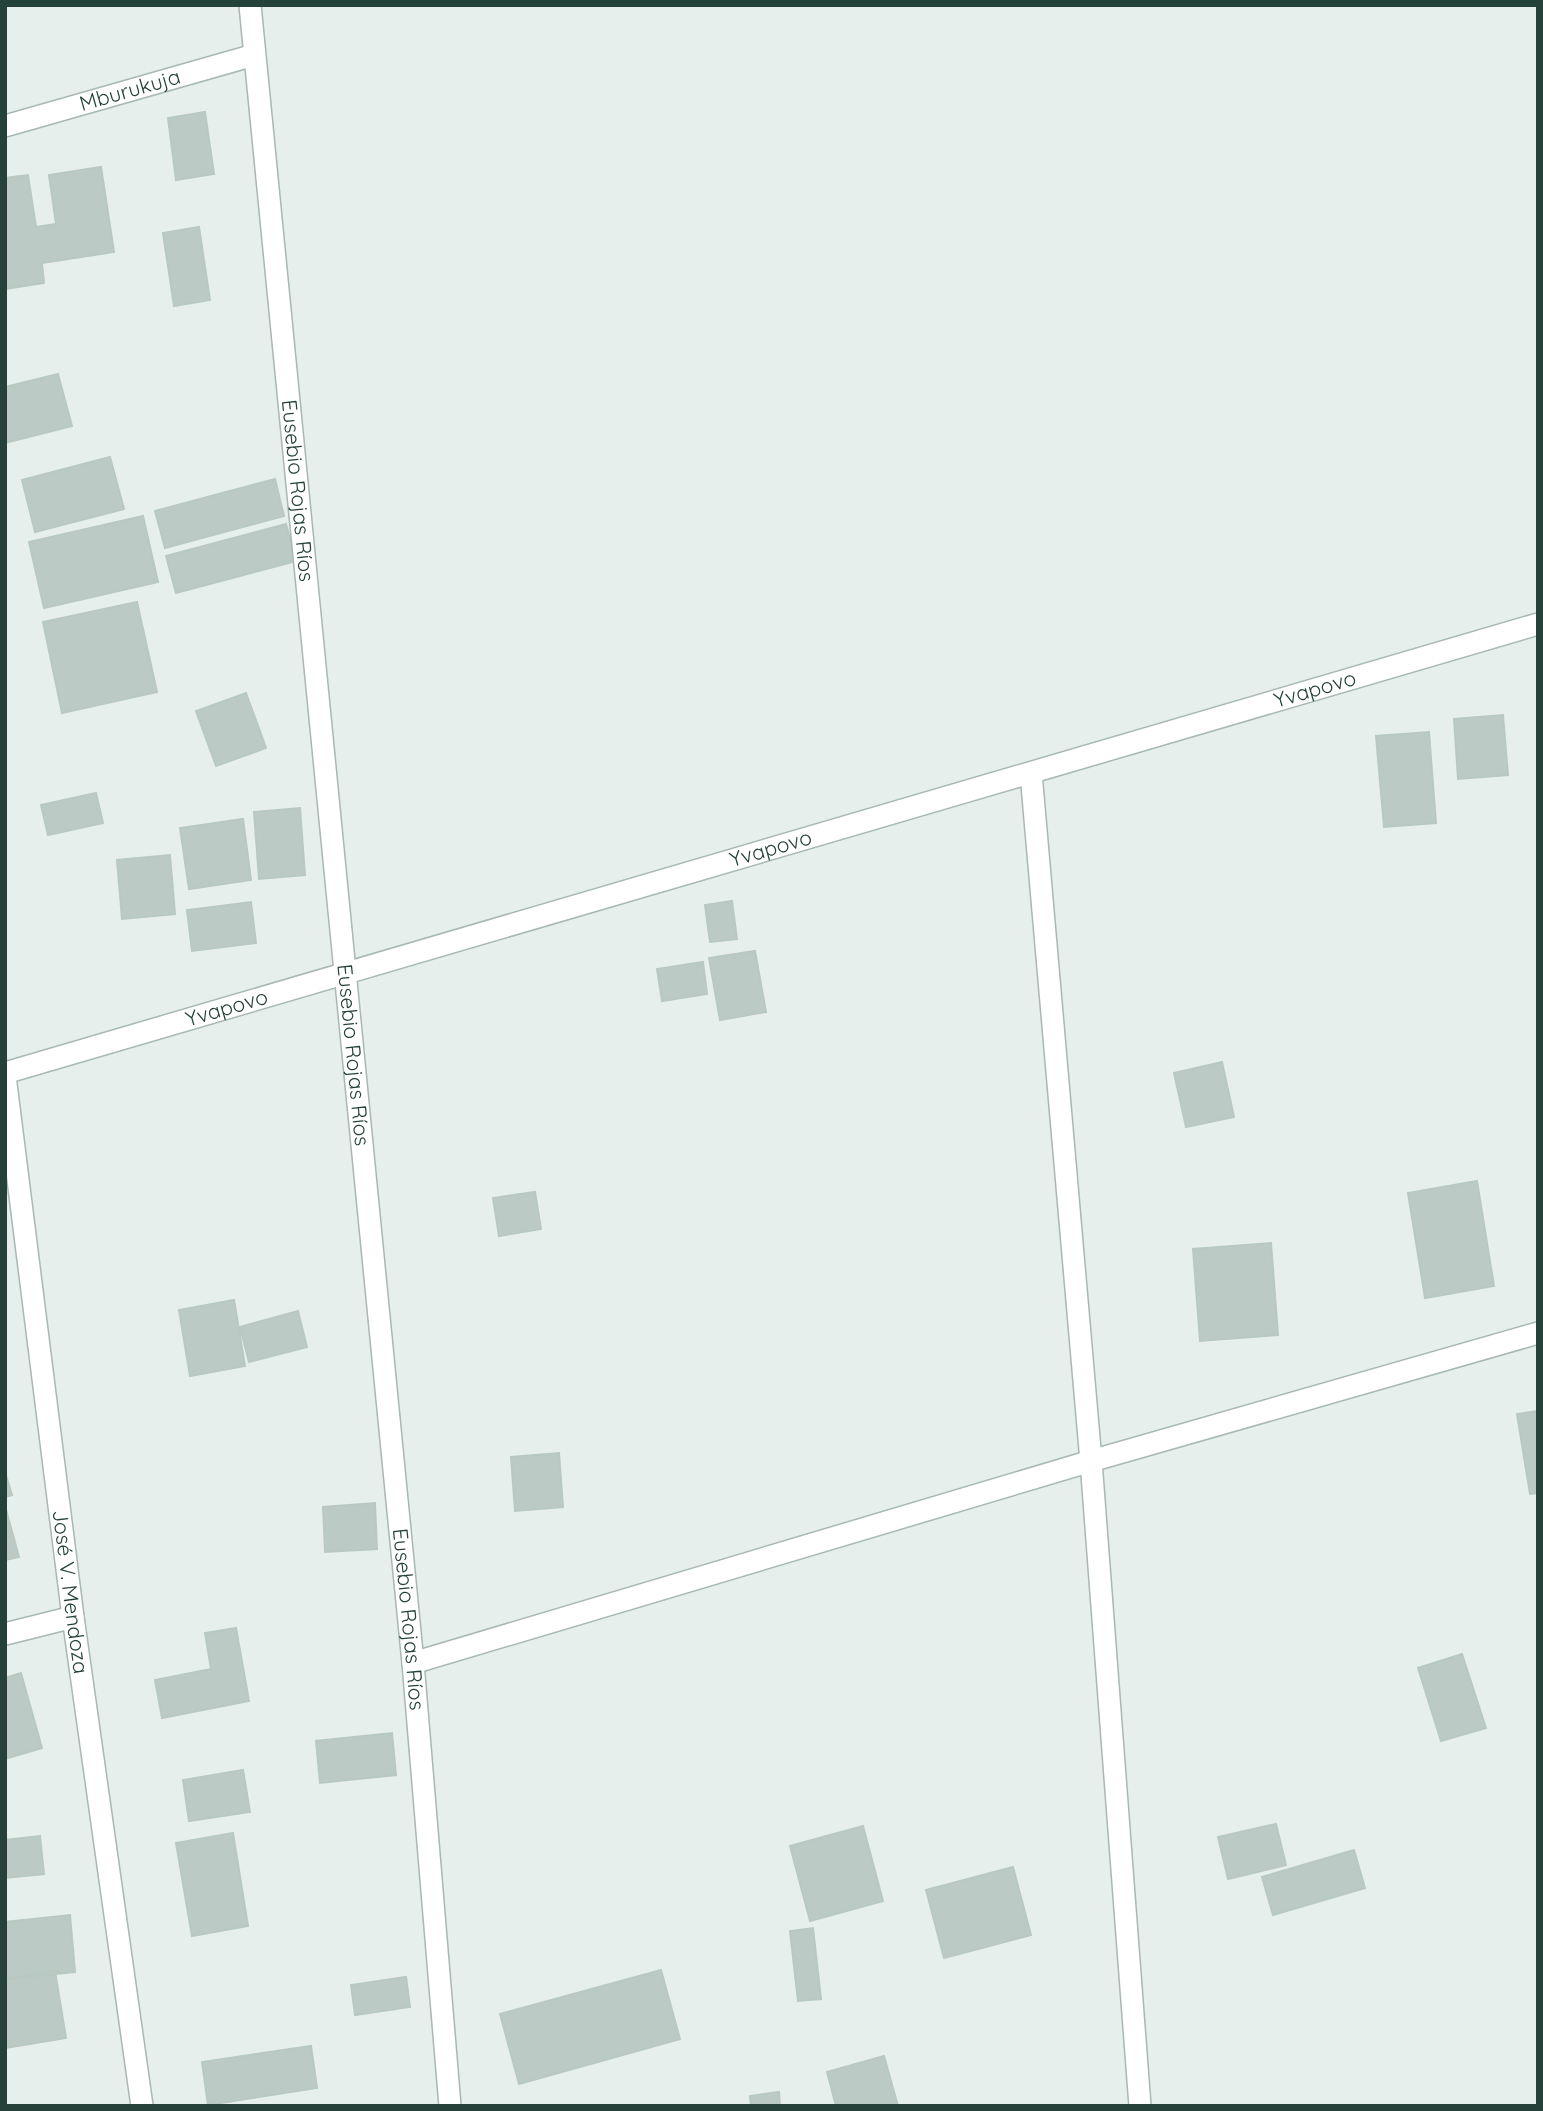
<svg xmlns="http://www.w3.org/2000/svg" width="1543" height="2111" viewBox="0 0 1543 2111" font-family="Quicksand,sans-serif">
  <style>
    .building { fill: #bbcac4; stroke: #b8c9c2; stroke-width: 2 }
    .lines { fill: none; stroke-linecap: round; stroke-linejoin: round }
    .street-casing { stroke: #a8b8b2; stroke-width: 24 }
    .street { stroke: #fff; stroke-width: 21 }
    .labels { text-anchor: middle; stroke-width: 5; stroke-linejoin: round; paint-order: stroke }
    .street-label { font-size: 21px; fill: #24423a; stroke: #f7fbf9 }
  </style>
  <rect width="100%" height="100%" fill="#e6efeb"/>
  <path class="building" d="M 205,112 L 214,174 L 176,180 L 168,118 Z
    M 101,167 L 114,252 L 42,263 L 44,283 L 5,289 L 5,178 L 28,175 L 36,227 L 56,224 L 49,175 Z
    M 199,227 L 210,300 L 174,306 L 163,233 Z
    M 58,374 L 72,426 L 5,443 L 5,387 Z
    M 110,457 L 124,509 L 35,532 L 22,480 Z
    M 275,479 L 284,516 L 165,548 L 155,511 Z
    M 143,516 L 158,582 L 44,608 L 29,542 Z
    M 286,524 L 296,561 L 176,593 L 166,556 Z
    M 137,602 L 157,692 L 62,713 L 43,622 Z
    M 246,693 L 266,748 L 216,766 L 196,711 Z
    M 1503,715 L 1508,775 L 1458,779 L 1454,719 Z
    M 1429,732 L 1436,823 L 1384,827 L 1376,736 Z
    M 96,793 L 103,823 L 48,835 L 41,805 Z
    M 300,808 L 305,875 L 259,879 L 254,812 Z
    M 243,819 L 251,880 L 189,889 L 180,828 Z
    M 170,855 L 175,914 L 122,919 L 117,860 Z
    M 732,901 L 737,939 L 710,942 L 705,905 Z
    M 251,902 L 256,943 L 192,951 L 187,910 Z
    M 755,951 L 766,1012 L 720,1020 L 709,958 Z
    M 703,962 L 707,994 L 662,1001 L 657,969 Z
    M 1222,1062 L 1234,1117 L 1186,1127 L 1174,1073 Z
    M 1477,1181 L 1494,1286 L 1425,1298 L 1408,1193 Z
    M 535,1192 L 541,1229 L 499,1236 L 493,1198 Z
    M 1271,1243 L 1278,1335 L 1200,1341 L 1193,1249 Z
    M 234,1300 L 245,1366 L 190,1376 L 179,1310 Z
    M 298,1311 L 307,1347 L 249,1362 L 240,1327 Z
    M 1538,1411 L 1538,1493 L 1530,1494 L 1517,1414 Z
    M 559,1453 L 563,1507 L 515,1511 L 511,1457 Z
    M 5,1472 L 12,1495 L 5,1497 Z
    M 375,1503 L 377,1549 L 325,1552 L 323,1507 Z
    M 5,1506 L 19,1557 L 5,1560 Z
    M 236,1628 L 249,1701 L 162,1718 L 155,1680 L 211,1669 L 205,1633 Z
    M 1462,1654 L 1486,1728 L 1441,1741 L 1418,1668 Z
    M 21,1673 L 42,1748 L 5,1759 L 5,1678 Z
    M 392,1733 L 396,1775 L 320,1783 L 316,1741 Z
    M 243,1770 L 250,1812 L 189,1821 L 183,1780 Z
    M 1276,1824 L 1286,1865 L 1228,1879 L 1218,1837 Z
    M 863,1826 L 883,1901 L 810,1921 L 790,1846 Z
    M 233,1833 L 248,1926 L 192,1936 L 176,1843 Z
    M 40,1836 L 44,1874 L 5,1878 L 5,1840 Z
    M 1354,1850 L 1365,1888 L 1273,1915 L 1262,1877 Z
    M 1013,1867 L 1031,1935 L 944,1958 L 926,1890 Z
    M 70,1915 L 75,1972 L 5,1979 L 5,1922 Z
    M 813,1928 L 821,1999 L 798,2001 L 790,1931 Z
    M 661,1970 L 680,2039 L 519,2084 L 500,2014 Z
    M 55,1971 L 66,2038 L 5,2048 L 5,1979 Z
    M 406,1977 L 410,2007 L 355,2015 L 351,1985 Z
    M 311,2046 L 317,2088 L 208,2105 L 202,2062 Z
    M 884,2056 L 898,2106 L 836,2106 L 827,2072 Z
    M 779,2092 L 780,2106 L 751,2106 L 750,2096 Z"/>
  <g class="lines">
    <g class="street-casing">
      <g id="street">
        <path id="s1" d="M 250,5 L 413,1663 L 450,2106"/>
        <path id="s2" d="M 5,126 L 254,55"/>
        <path d="M 1031,773 L 1091,1461 L 1140,2106"/>
        <path id="s3" d="M 5,1073 L 1538,624"/>
        <path id="s4" d="M 5,1076 L 73,1617 L 142,2106"/>
        <path d="M 5,1634 L 73,1617"/>
        <path d="M 413,1663 L 1091,1461 L 1538,1333"/>
      </g>
    </g>
    <use href="#street" class="street"/>
  </g>
  <g class="labels">
    <g class="street-label">
      <text dy="7" stroke="none"><textPath href="#s2" startOffset="130">Mburukuja</textPath></text>
      <text dy="7" stroke="none"><textPath href="#s1" startOffset="488">Eusebio Rojas Ríos</textPath></text>
      <text dy="7" stroke="none"><textPath href="#s3" startOffset="1365">Yvapovo</textPath></text>
      <text dy="7" stroke="none"><textPath href="#s3" startOffset="798">Yvapovo</textPath></text>
      <text dy="7" stroke="none"><textPath href="#s3" startOffset="231">Yvapovo</textPath></text>
      <text dy="7" stroke="none"><textPath href="#s1" startOffset="1055">Eusebio Rojas Ríos</textPath></text>
      <text dy="7" stroke="none"><textPath href="#s4" startOffset="520">José V. Mendoza</textPath></text>
      <text dy="7" stroke="none"><textPath href="#s1" startOffset="1622">Eusebio Rojas Ríos</textPath></text>
    </g>
  </g>
  <rect width="1543" height="2111" fill="none" stroke="#24423a" stroke-width="14"/>
</svg>
